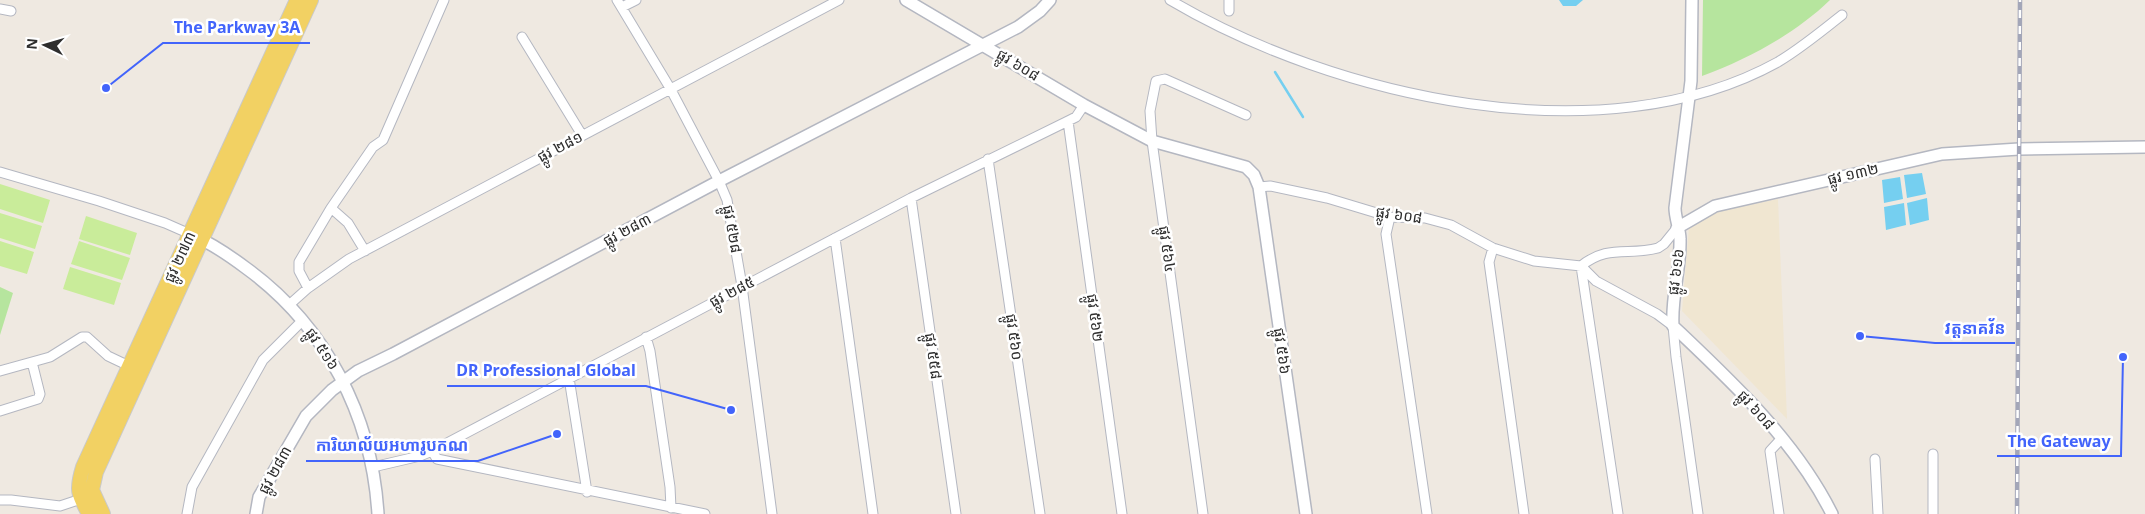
<svg xmlns="http://www.w3.org/2000/svg" width="2145" height="514" viewBox="0 0 2145 514" font-family="'Noto Sans','Noto Sans Khmer',sans-serif">
  <style>
    .education { fill: #f0e6d1 }
    .green { fill: #b6e59e }
    .pitch { fill: #c9ec9a }
    .water { fill: #75cff0 }
    .lines { fill: none; stroke-linecap: round; stroke-linejoin: round }
    .stream { stroke: #75cff0; stroke-width: 2.5 }
    .minor-casing { stroke: #b4b7c1; stroke-width: 11 }
    .tertiary-casing { stroke: #b4b7c1; stroke-width: 14 }
    .primary-casing { stroke: #c9c9c9; stroke-width: 16 }
    .minor { stroke: #fff; stroke-width: 9 }
    .tertiary { stroke: #fff; stroke-width: 11 }
    .primary { stroke: #f2d163; stroke-width: 14 }
    .rail-casing { stroke: #a3a6b8; stroke-width: 4.5 }
    .rail { stroke: #fff; stroke-width: 2.5; stroke-dasharray: 8; stroke-linecap: butt }
    .labels { text-anchor: middle; stroke-width: 5; stroke-linejoin: round; paint-order: stroke }
    .street-label { font-size: 15px; fill: #2e2e2e; stroke: #fff }
    .leader { fill: none; stroke: #4264fb; stroke-width: 2 }
    .callout-dot { fill: #4264fb; stroke: #fff; stroke-width: 2 }
    .callout-label { font-size: 16px; text-anchor: middle; font-weight: bold; fill: #4264fb; stroke: #fff; stroke-width: 5; stroke-linejoin: round; paint-order: stroke }
  </style>
  <rect width="100%" height="100%" fill="#efe9e1"/>
  <path class="education" d="M 1778,199 L 1787,419 L 1682,311 L 1689,227 L 1699,223 L 1710,213 Z"/>
  <path class="green" d="M 1703,0 L 1830,0 C 1795,34 1748,59 1702,76 Z
    M 0,287 L 13,293 L 0,335 Z"/>
  <path class="pitch" d="M 0,184 L 50,200 L 43,223 L 0,209 Z
    M 0,213 L 42,226 L 35,249 L 0,238 Z
    M 86,216 L 137,233 L 130,255 L 79,239 Z
    M 0,241 L 34,252 L 27,274 L 0,266 Z
    M 79,241 L 130,258 L 122,280 L 71,264 Z
    M 70,267 L 121,283 L 114,305 L 63,289 Z"/>
  <path class="water" d="M 1559,0 L 1583,0 L 1576,6 L 1563,6 Z
    M 1922,173 L 1926,194 L 1907,198 L 1904,175 Z
    M 1900,177 L 1903,199 L 1884,203 L 1882,180 Z
    M 1927,198 L 1929,220 L 1910,225 L 1907,203 Z
    M 1904,203 L 1906,225 L 1886,230 L 1884,207 Z"/>
  <g class="lines">
    <path class="stream" d="M 1275,72 L 1303,117"/>
    <g class="minor-casing">
      <path id="minor" d="M 617,0 L 670,88 L 719,181 L 727,200 L 742,286 L 772,514
        M 1170,0 C 1334,97 1603,159 1778,62 C 1800,49 1822,31 1842,15
        M 622,7 L 636,0
        M 0,9 L 11,11
        M 1229,11 L 1229,0
        M 522,37 L 582,135
        M 1068,121 L 1122,514
        M 988,159 L 1040,514
        M 0,172 L 99,201 L 165,223 L 190,234
        M 1259,187 L 1270,186 L 1327,198 L 1390,217 L 1425,218 L 1451,225 L 1493,248 L 1534,261 L 1581,266 L 1596,281 L 1657,314 L 1673,326 L 1676,357 L 1698,514
        M 911,198 L 956,514
        M 1390,217 L 1386,234 L 1427,514
        M 835,238 L 873,514
        M 1493,248 L 1489,262 L 1524,514
        M 365,251 L 348,223 L 331,208 L 373,147 L 383,140 L 444,0
        M 308,288 L 299,271 L 299,262 L 331,208
        M 289,305 L 308,288 L 349,259 L 839,0
        M 646,337 L 650,351 L 670,487 L 671,508
        M 0,371 L 50,357 L 82,337 L 87,337 L 108,356 L 129,366
        M 569,378 L 587,492
        M 0,411 L 38,399 L 40,394 L 32,362
        M 432,451 L 437,459 L 705,514
        M 1933,454 L 1933,514
        M 1875,459 L 1878,514
        M 373,467 L 420,456 L 432,451 L 911,198 L 1068,121 L 1076,117 L 1084,105
        M 0,500 L 11,500 L 60,506 L 81,499
        M 187,514 L 192,487 L 263,360 L 303,320
        M 1203,514 L 1152,141 L 1150,111 L 1156,81 L 1165,79 L 1246,115
        M 1618,514 L 1581,266 C 1608,244 1628,256 1658,248 L 1664,244 L 1677,228
        M 1779,514 L 1770,451 L 1782,438"/>
    </g>
    <g class="tertiary-casing">
      <path id="tertiary" d="M 906,0 L 1084,105 L 1152,141 L 1246,167 L 1254,175 L 1259,187 L 1306,514
        M 1692,0 L 1691,81 L 1675,208 C 1675,218 1680,230 1680,239 C 1681,268 1671,296 1673,326 C 1732,382 1795,440 1832,514
        M 1677,228 L 1715,206 L 1942,154 L 2019,149 L 2145,147
        M 194,236 C 213,244 230,256 246,268 C 326,326 372,416 378,514
        M 256,514 L 259,497 L 306,416 L 332,390 L 358,371 L 393,354 L 719,181 L 1018,27 L 1040,11 L 1050,0"/>
    </g>
    <g class="primary-casing">
      <path id="primary" d="M 89,514 C 78,494 76,490 83,467 L 297,0
        M 103,514 L 92,490 L 96,472 L 311,0"/>
    </g>
    <use href="#minor" class="minor"/>
    <use href="#tertiary" class="tertiary"/>
    <use href="#primary" class="primary"/>
    <g class="rail-casing">
      <path id="rail" d="M 2017,514 L 2020,0"/>
    </g>
    <use href="#rail" class="rail"/>
  </g>
  <g class="labels">
    <g class="street-label">
      <text transform="translate(1018 65) rotate(31)" y="5">ផ្លូវ ៦០៨</text>
      <text transform="translate(560 147) rotate(-28)" y="5">ផ្លូវ ២៨១</text>
      <text transform="translate(1853 174) rotate(-13)" y="5">ផ្លូវ ១៣២</text>
      <text transform="translate(1399 215) rotate(8)" y="5">ផ្លូវ ៦០៨</text>
      <text transform="translate(732 229) rotate(80)" y="5">ផ្លូវ ៥២៨</text>
      <text transform="translate(627 230) rotate(-28)" y="5">ផ្លូវ ២៨៣</text>
      <text transform="translate(1167 249) rotate(82)" y="5">ផ្លូវ ៥៦៤</text>
      <text transform="translate(180 257) rotate(-65)" y="5">ផ្លូវ ២៧៣</text>
      <text transform="translate(1676 272) rotate(-83)" y="5">ផ្លូវ ៦១៦</text>
      <text transform="translate(732 292) rotate(-28)" y="5">ផ្លូវ ២៨៥</text>
      <text transform="translate(1095 318) rotate(82)" y="5">ផ្លូវ ៥៦២</text>
      <text transform="translate(1014 337) rotate(82)" y="5">ផ្លូវ ៥៦០</text>
      <text transform="translate(322 349) rotate(56)" y="5">ផ្លូវ ៥១៦</text>
      <text transform="translate(1282 351) rotate(82)" y="5">ផ្លូវ ៥៦៦</text>
      <text transform="translate(933 356) rotate(82)" y="5">ផ្លូវ ៥៥៨</text>
      <text transform="translate(1756 410) rotate(48)" y="5">ផ្លូវ ៦០៨</text>
      <text transform="translate(275 470) rotate(-61)" y="5">ផ្លូវ ២៨៣</text>
    </g>
  </g>
  <path class="leader" d="M106 88L163 43H310M1860 336L1935 343H2015M731 410L646 386H447M2123 357L2121 456H1997M557 434L478 461H306"/>
  <g class="callout-dot">
    <circle cx="106" cy="88" r="5"/>
    <circle cx="1860" cy="336" r="5"/>
    <circle cx="731" cy="410" r="5"/>
    <circle cx="2123" cy="357" r="5"/>
    <circle cx="557" cy="434" r="5"/>
  </g>
  <g class="callout-label">
    <text x="237" y="33">The Parkway 3A</text>
    <text x="1975" y="334">វត្តនាគវ័ន</text>
    <text x="546" y="376">DR Professional Global</text>
    <text x="2059" y="447">The Gateway</text>
    <text x="392" y="451">ការិយាល័យអហារូបកណ</text>
  </g>
  <g transform="translate(45 45) rotate(275)" stroke="#ffffff" stroke-width="4" paint-order="stroke">
  <path d="M0-4L9 19L0 12L-9 19Z" fill="#2e2e2e"/>
  <text y="-8" font-size="14" font-weight="bold" text-anchor="middle" fill="#2e2e2e">N</text>
  </g>
</svg>
